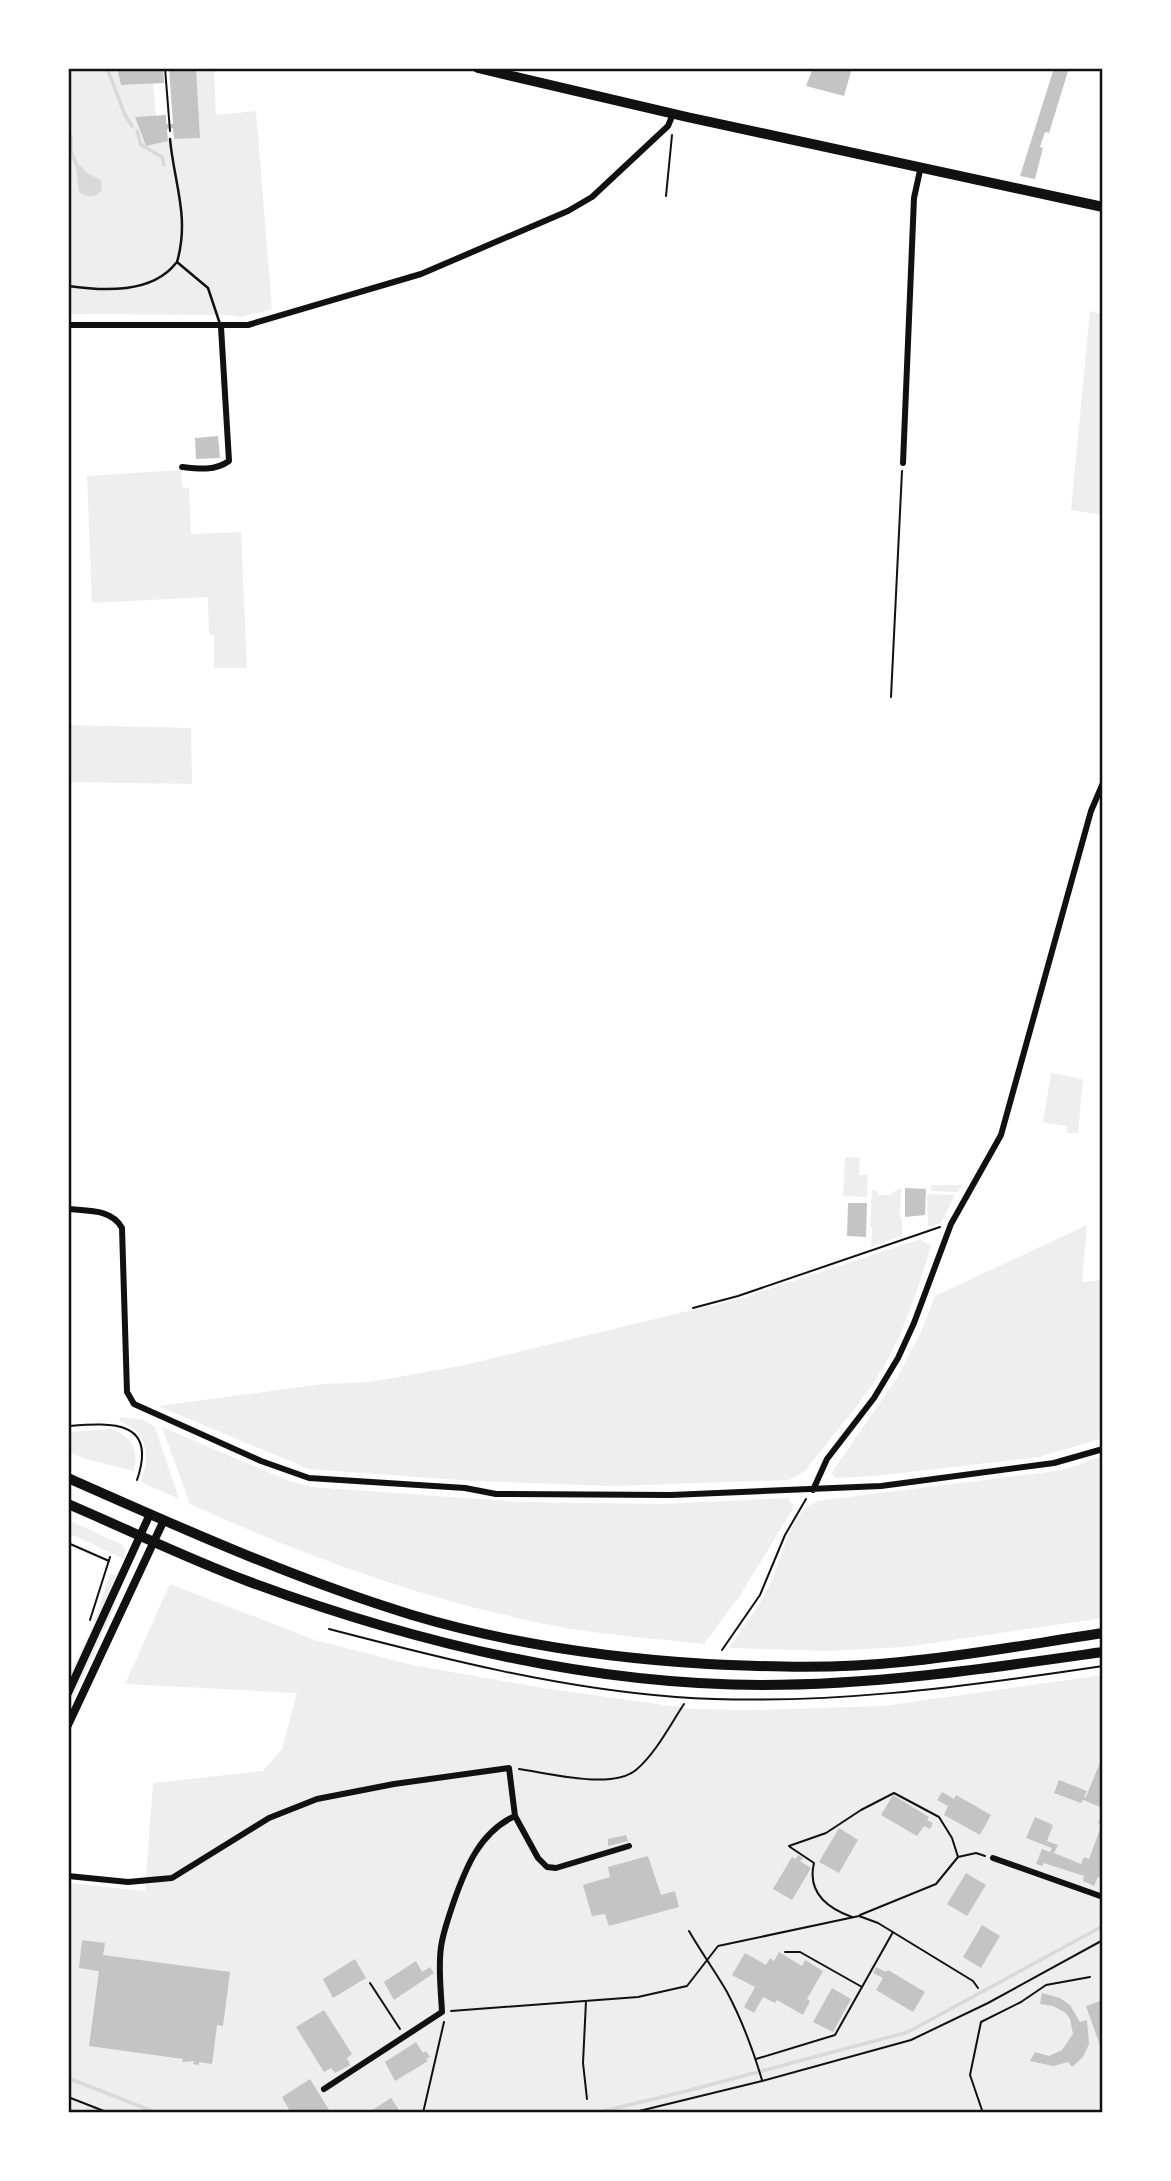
<svg xmlns="http://www.w3.org/2000/svg" width="1171" height="2181" viewBox="0 0 1171 2181" font-family="'DM Sans',sans-serif">
  <style>
    .green { fill: #eee }
    .water { fill: #d9d9d9 }
    .lines { fill: none; stroke-linecap: round; stroke-linejoin: round }
    .stream { stroke: #d9d9d9; stroke-width: 3.5 }
    .building { fill: #c4c4c4 }
    .path { stroke: #111; stroke-width: 2 }
    .service { stroke: #111; stroke-width: 2.5 }
    .minor { stroke: #111; stroke-width: 6 }
    .tertiary { stroke: #111; stroke-width: 8 }
    .primary { stroke: #111; stroke-width: 10 }
    .trunk { stroke: #111; stroke-width: 10 }
    .neatline { fill: none; stroke: #111; stroke-width: 2.5 }
  </style>
  <rect width="100%" height="100%" fill="#fff"/>
  <path class="green" d="M 68,68 L 117,68 L 121,85 L 153,83 L 156,116 L 147,145 L 174,139 L 199,138 L 196,68 L 214,68 L 216,115 L 256,111 L 272,309 L 241,317 L 227,315 L 68,314 Z
    M 1090,311 L 1103,314 L 1103,515 L 1071,510 Z
    M 181,470 L 182,487 L 189,488 L 191,534 L 241,532 L 247,668 L 214,668 L 214,635 L 209,634 L 208,597 L 92,603 L 87,476 Z
    M 68,725 L 191,728 L 192,784 L 68,782 Z
    M 1051,1073 L 1083,1079 L 1078,1133 L 1067,1133 L 1067,1126 L 1043,1123 Z
    M 845,1157 L 860,1158 L 859,1175 L 868,1175 L 867,1197 L 843,1196 Z
    M 931,1185 L 962,1185 L 957,1192 L 931,1191 Z
    M 901,1188 L 900,1217 L 902,1218 L 902,1236 L 871,1247 L 872,1227 L 870,1227 L 872,1190 L 878,1191 L 878,1195 L 891,1195 L 892,1193 Z
    M 927,1194 L 955,1195 L 941,1223 L 928,1227 Z
    M 1087,1225 L 1082,1282 L 1103,1280 L 1103,1438 L 1039,1457 L 875,1476 L 837,1478 L 834,1477 L 832,1472 L 897,1378 L 921,1332 L 935,1296 Z
    M 920,1239 L 931,1246 C 917,1292 902,1340 875,1381 C 853,1412 828,1441 805,1471 L 789,1480 L 614,1486 L 471,1481 L 309,1469 L 158,1406 L 323,1384 L 370,1382 L 460,1366 L 742,1298 Z
    M 121,1417 L 144,1420 L 155,1427 L 179,1499 L 141,1482 C 150,1456 149,1432 119,1421 Z
    M 162,1427 L 289,1481 L 313,1487 L 521,1502 L 661,1504 L 788,1498 L 794,1507 L 741,1594 L 704,1644 C 660,1639 616,1636 572,1629 C 441,1606 311,1559 190,1504 Z
    M 111,1429 C 132,1436 139,1450 134,1471 L 86,1459 L 68,1451 L 68,1432 Z
    M 1103,1456 L 1103,1618 L 905,1647 L 825,1651 L 729,1648 C 742,1628 760,1607 770,1584 C 783,1558 787,1514 817,1501 L 1063,1470 Z
    M 68,1520 L 121,1544 L 125,1549 L 124,1559 L 68,1533 Z
    M 110,1574 L 118,1576 L 68,1684 L 68,1678 L 92,1628 Z
    M 170,1584 L 315,1640 L 412,1665 L 543,1688 L 693,1709 L 753,1710 L 883,1706 L 1103,1675 L 1103,2113 L 68,2113 L 68,1883 L 145,1891 L 153,1783 L 263,1771 L 282,1749 L 297,1693 L 125,1684 Z
    M 118,1600 L 68,1709 L 68,1700 L 112,1607 Z"/>
  <path class="water" d="M 80,165 L 87,173 L 101,180 L 102,190 C 96,198 86,198 79,192 L 76,167 Z"/>
  <g class="lines">
    <path class="stream" d="M 107,68 L 125,115 L 132,126
      M 137,131 L 141,145 L 162,157 L 164,165
      M 68,135 L 71,136 L 71,151 L 77,166
      M 68,2078 L 157,2113
      M 595,2113 L 683,2092 L 908,2032 L 1103,1926"/>
  </g>
  <path class="building" d="M 117,68 L 163,68 L 164,83 L 121,85 Z
    M 169,68 L 196,68 L 200,138 L 174,139 L 173,128 L 167,129 L 168,141 L 146,146 L 135,117 L 166,115 L 166,124 L 173,124 Z
    M 813,68 L 852,68 L 844,96 L 806,86 Z
    M 1054,68 L 1069,68 L 1049,133 L 1045,132 L 1040,147 L 1043,148 L 1035,179 L 1020,176 Z
    M 218,436 L 220,458 L 196,459 L 195,438 Z
    M 905,1188 L 926,1189 L 925,1215 L 905,1217 Z
    M 848,1203 L 867,1203 L 866,1237 L 847,1236 Z
    M 1103,1755 L 1103,1808 L 1083,1800 L 1081,1803 L 1054,1793 L 1059,1780 L 1087,1791 L 1084,1797 L 1086,1797 Z
    M 942,1792 L 954,1799 L 956,1795 L 991,1815 L 980,1835 L 944,1815 L 948,1806 L 937,1800 Z
    M 893,1795 L 929,1817 L 927,1820 L 933,1823 L 930,1829 L 924,1826 L 917,1836 L 881,1815 Z
    M 1103,1812 L 1103,1879 L 1098,1877 L 1094,1886 L 1083,1881 L 1084,1876 L 1044,1863 L 1042,1866 L 1036,1864 L 1042,1849 L 1050,1852 L 1052,1848 L 1026,1838 L 1035,1817 L 1053,1825 L 1047,1841 L 1058,1845 L 1054,1853 L 1081,1864 L 1084,1857 L 1089,1859 L 1102,1824 L 1098,1823 Z
    M 839,1828 L 858,1840 L 839,1873 L 819,1862 Z
    M 626,1835 L 628,1841 L 608,1846 L 608,1839 Z
    M 798,1855 L 803,1858 L 800,1861 L 811,1868 L 792,1900 L 773,1889 L 792,1857 L 796,1859 Z
    M 648,1856 L 661,1895 L 675,1891 L 679,1907 L 609,1926 L 605,1914 L 592,1916 L 583,1885 L 610,1877 L 608,1867 Z
    M 966,1873 L 986,1885 L 967,1916 L 947,1904 Z
    M 982,1925 L 1000,1936 L 981,1968 L 963,1957 Z
    M 82,1940 L 105,1943 L 103,1955 L 230,1972 L 223,2026 L 217,2025 L 212,2064 L 199,2062 L 199,2065 L 193,2064 L 194,2061 L 182,2062 L 183,2059 L 89,2046 L 99,1971 L 79,1968 Z
    M 779,1952 L 802,1966 L 805,1960 L 823,1971 L 807,1999 L 810,2001 L 803,2015 L 777,2000 L 775,2003 L 763,1997 L 754,2013 L 744,2007 L 755,1987 L 732,1975 L 745,1953 L 766,1965 L 770,1958 L 774,1961 Z
    M 355,1959 L 366,1978 L 333,1998 L 323,1979 Z
    M 416,1961 L 422,1972 L 430,1967 L 434,1973 L 394,2000 L 384,1982 Z
    M 876,1967 L 886,1972 L 888,1970 L 925,1992 L 913,2012 L 876,1990 L 883,1978 L 873,1973 Z
    M 832,1988 L 851,1999 L 833,2032 L 813,2022 Z
    M 1042,1993 L 1060,1998 L 1070,2005 L 1080,2022 L 1087,2020 L 1089,2044 L 1083,2057 L 1072,2067 L 1068,2062 L 1053,2066 L 1030,2061 L 1035,2052 L 1049,2056 L 1062,2050 L 1073,2034 L 1070,2019 L 1066,2013 L 1053,2006 L 1040,2004 Z
    M 1103,2000 L 1103,2051 L 1102,2051 L 1086,2006 Z
    M 324,2010 L 352,2054 L 347,2058 L 350,2065 L 335,2073 L 331,2068 L 324,2072 L 296,2027 Z
    M 416,2042 L 423,2053 L 426,2051 L 430,2057 L 426,2059 L 428,2061 L 395,2081 L 385,2062 Z
    M 310,2079 L 331,2113 L 291,2113 L 282,2097 Z
    M 391,2098 L 401,2113 L 368,2113 Z"/>
  <g class="lines">
    <path class="path" d="M 165,68 L 170,131
      M 666,196 L 672,135
      M 891,697 L 902,471
      M 693,1308 L 738,1296 L 940,1227
      M 68,1426 C 111,1423 158,1419 137,1480
      M 68,1543 L 109,1561
      M 90,1620 L 110,1557
      M 329,1629 C 444,1659 558,1688 676,1697 C 818,1707 963,1687 1103,1666
      M 722,1650 L 760,1595 L 785,1535 L 806,1499
      M 519,1769 C 548,1773 612,1790 636,1770 C 656,1753 670,1725 684,1704
      M 789,1846 L 826,1833 L 861,1810 L 894,1793 L 939,1817 L 952,1838 L 958,1857
      M 790,1847 L 814,1863 C 807,1892 827,1908 852,1917
      M 860,1915 L 936,1884 L 958,1857 L 976,1853 L 985,1856
      M 689,1931 C 701,1952 715,1971 727,1992 C 742,2020 753,2050 762,2080
      M 785,1952 L 800,1952 L 862,1987 L 893,1932
      M 370,1983 L 400,2029
      M 586,2001 L 583,2063 L 587,2099
      M 451,2011 L 638,1997 L 687,1986 L 718,1946 L 859,1916 L 878,1923 L 973,1981 L 978,1988
      M 756,2059 L 835,2035 L 862,1987
      M 68,2097 L 109,2113
      M 423,2113 L 444,2022
      M 631,2113 L 762,2081 L 911,2040 L 988,2003 L 1103,1940
      M 983,2113 L 970,2075 L 981,2022 L 1021,2002 L 1046,1985 L 1090,1977"/>
    <path class="service" d="M 170,139 C 174,183 190,217 177,262 L 208,288 L 220,324
      M 68,286 C 103,291 152,294 176,263"/>
    <path class="minor" d="M 68,325 L 248,325 L 421,274 L 568,211 L 592,197 L 668,126 L 673,114
      M 903,463 L 914,198 L 921,166
      M 182,467 C 199,469 215,471 229,461 L 221,327
      M 68,1209 C 88,1211 112,1209 122,1228 L 127,1392 L 134,1404 L 261,1461 L 309,1478 L 465,1488 L 496,1494 L 671,1495 L 881,1486 L 1054,1463 L 1103,1449
      M 813,1490 L 827,1459 L 874,1398 L 898,1358 L 914,1323 L 951,1224 L 1001,1135 L 1091,811 L 1103,783
      M 993,1858 L 1103,1897
      M 68,1876 L 128,1882 L 172,1878 L 269,1818 L 317,1799 L 394,1784 L 509,1768 L 515,1816 L 538,1858 L 547,1867 L 556,1868 L 629,1846
      M 324,2089 L 442,2012 C 441,1991 438,1968 441,1947 C 443,1932 449,1916 454,1901 C 466,1867 480,1832 515,1816"/>
    <path class="tertiary" d="M 68,1693 L 150,1514
      M 68,1725 L 164,1520"/>
    <path class="primary" d="M 478,68 L 687,117 L 1103,207"/>
    <path class="trunk" d="M 68,1478 C 181,1528 294,1579 412,1615 C 509,1644 607,1658 708,1664 C 772,1667 837,1669 901,1662 C 968,1656 1036,1643 1103,1633
      M 68,1504 C 129,1530 188,1559 250,1582 C 413,1642 588,1685 762,1685 C 877,1685 990,1668 1103,1652"/>
  </g>
  <rect width="1171" height="2181" fill="none" stroke="#ffffff" stroke-width="140"/>
  <rect x="70" y="70" width="1031" height="2041" class="neatline"/>
</svg>
